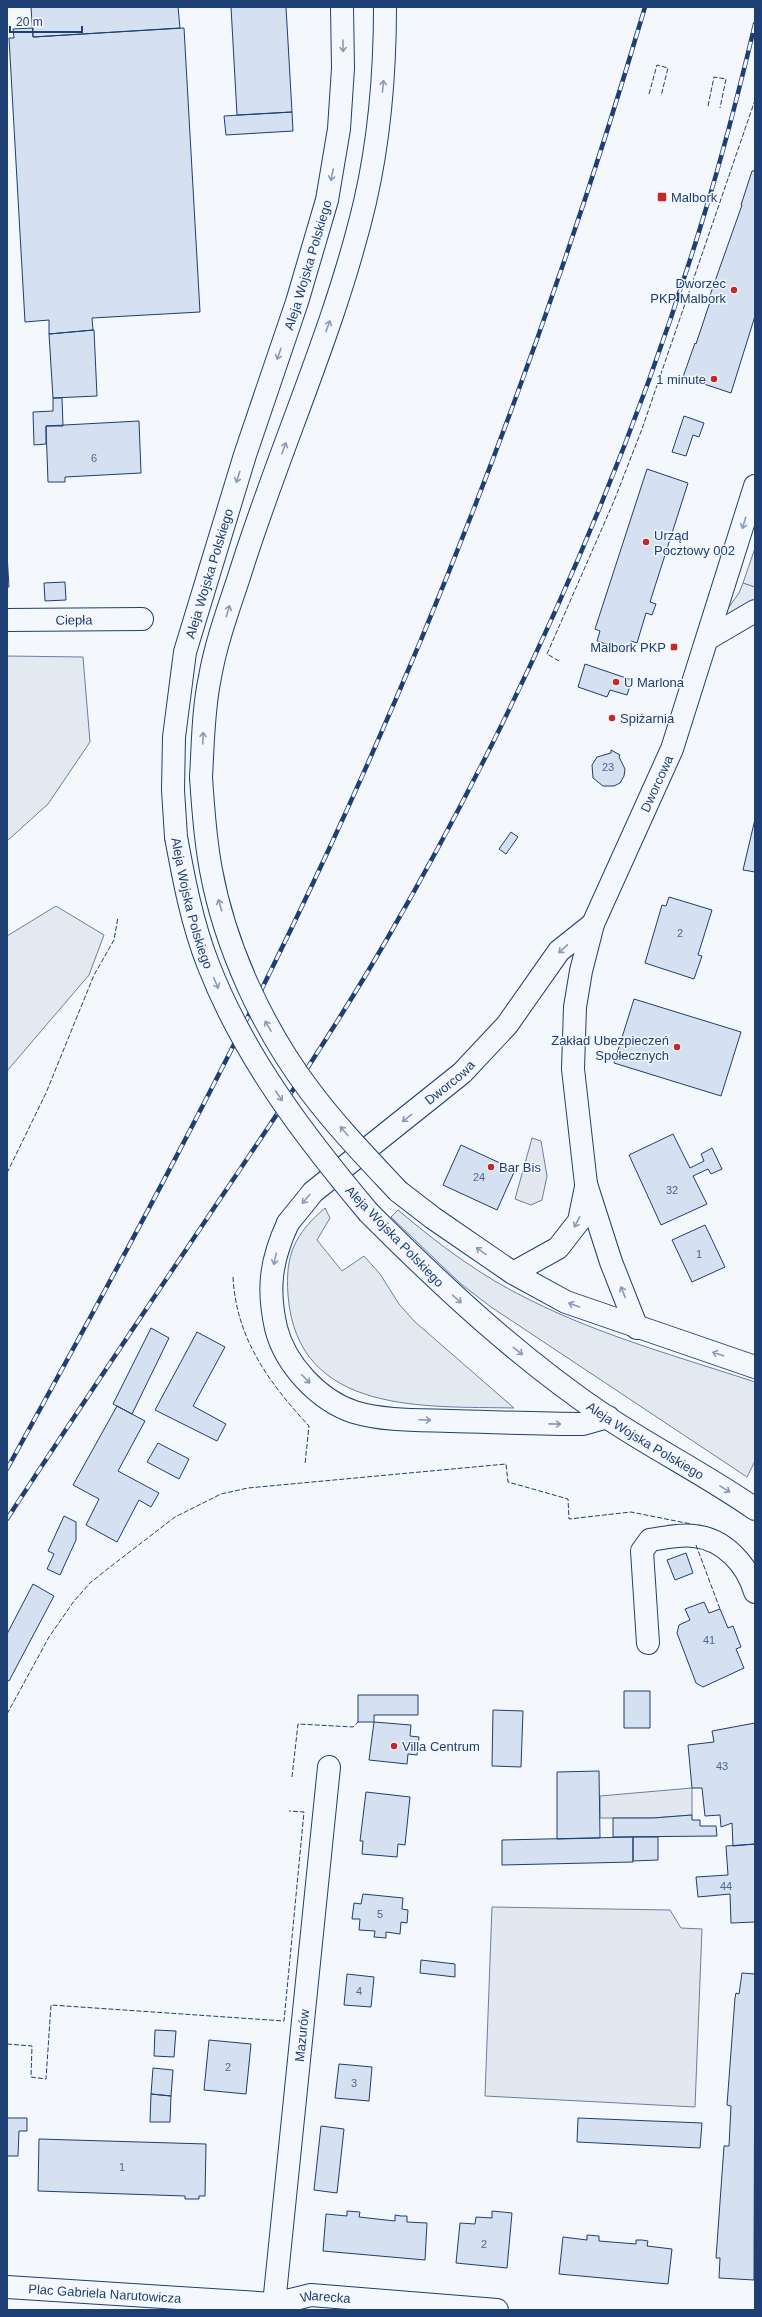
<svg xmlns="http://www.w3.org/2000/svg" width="762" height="2317" viewBox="0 0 762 2317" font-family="Helvetica,sans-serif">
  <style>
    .green { fill: #e3e9f0; stroke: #687fa3 }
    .parking { fill: #e3e8f0; stroke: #687fa3 }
    .building { fill: #d5e0f0; stroke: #1d3f73 }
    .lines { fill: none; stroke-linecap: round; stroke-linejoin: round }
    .minor-casing { stroke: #1d3f73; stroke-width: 24 }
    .major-casing { stroke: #1d3f73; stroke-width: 24 }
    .minor { stroke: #f4f7fb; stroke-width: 22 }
    .major { stroke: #f4f7fb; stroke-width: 22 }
    .rail-casing { stroke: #1d3f73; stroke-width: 4.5 }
    .rail { stroke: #f4f7fb; stroke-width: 3; stroke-dasharray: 9; stroke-linecap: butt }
    .major-bridge-casing { stroke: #1d3f73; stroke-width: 24; stroke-linecap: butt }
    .major-bridge { stroke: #f4f7fb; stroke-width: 22 }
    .fence { stroke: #1d3f73; stroke-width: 1; stroke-dasharray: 5 2; stroke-linecap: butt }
    .oneway { stroke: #889bb7 }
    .poi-dot { fill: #c62828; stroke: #f4f7fb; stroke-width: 1.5 }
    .labels { text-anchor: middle; stroke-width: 3; stroke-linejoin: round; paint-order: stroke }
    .number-label { font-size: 11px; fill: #4b6792 }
    .poi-label { font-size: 13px; fill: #1d3f73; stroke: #f4f7fb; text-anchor: start }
    .street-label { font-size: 13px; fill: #1d3f73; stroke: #f4f7fb }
  </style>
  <rect width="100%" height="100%" fill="#f4f7fb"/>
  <path class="green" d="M 743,583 L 755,587 L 755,600 L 726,616 L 724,614 L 739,593 Z
    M 7,656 L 83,657 L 90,742 L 48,804 L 7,841 Z
    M 56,906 L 104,935 L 89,975 L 7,1071 L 7,936 Z
    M 325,1208 L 330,1218 L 317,1240 L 342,1271 L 364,1256 L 380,1274 L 399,1304 L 414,1321 L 514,1408 C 426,1406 297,1416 288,1295 C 285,1254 295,1234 325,1208 Z
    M 398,1210 C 438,1244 482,1277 530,1300 C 602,1336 679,1357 755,1382 L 755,1461 L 747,1477 L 491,1307 L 461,1284 L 391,1217 Z"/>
  <path class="parking" d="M 755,548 L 755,587 L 743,583 Z
    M 532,1138 L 541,1141 L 547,1176 L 542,1200 L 531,1205 L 515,1199 Z
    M 692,1788 L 692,1815 L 653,1818 L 600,1818 L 600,1796 Z
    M 492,1907 L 670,1910 L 681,1928 L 702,1929 L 695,2107 L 485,2096 Z"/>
  <path class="building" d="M 31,7 L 178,7 L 180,28 L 33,37 Z
    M 231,7 L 286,7 L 292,112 L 237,115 Z
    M 33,28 L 33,37 L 184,28 L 200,312 L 92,318 L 93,330 L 49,334 L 49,320 L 25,322 L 9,38 L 14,38 L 13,29 Z
    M 292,112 L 293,131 L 226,135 L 224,116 Z
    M 755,167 L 755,316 L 731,393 L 683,377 L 695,343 L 696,344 L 710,302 L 708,301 L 742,205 L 741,205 L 752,171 L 754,171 Z
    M 94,330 L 97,396 L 53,398 L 49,334 Z
    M 53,398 L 62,398 L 63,426 L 46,426 L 46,444 L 34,445 L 33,412 L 53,411 Z
    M 684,416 L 704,423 L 699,437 L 693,435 L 686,456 L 672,452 Z
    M 139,421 L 141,473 L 65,477 L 65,482 L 48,482 L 46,426 Z
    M 647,469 L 688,483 L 650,602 L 656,604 L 652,615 L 646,613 L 637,643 L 631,641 L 627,651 L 597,641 L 600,631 L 595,629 Z
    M 7,554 L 9,587 L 7,587 Z
    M 65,582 L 66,600 L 45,601 L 44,583 Z
    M 585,664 L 632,680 L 627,695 L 610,690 L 607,697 L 578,687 Z
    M 611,750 L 620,755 L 619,757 L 625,769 L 624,776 L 620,783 L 614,786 L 603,786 L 593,778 L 592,765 L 597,757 L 611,753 Z
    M 755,819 L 755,872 L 743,870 Z
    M 511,832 L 518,837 L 506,854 L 499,849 Z
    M 669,897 L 712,910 L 698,955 L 702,956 L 694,979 L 645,963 L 662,905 L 666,906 Z
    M 634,999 L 741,1032 L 721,1096 L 614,1063 Z
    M 673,1134 L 690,1168 L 704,1161 L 701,1154 L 712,1148 L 722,1169 L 711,1174 L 708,1169 L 693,1176 L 707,1204 L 661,1225 L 629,1155 Z
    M 461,1145 L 515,1170 L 497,1210 L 443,1185 Z
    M 705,1225 L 725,1267 L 692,1282 L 672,1240 Z
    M 151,1328 L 169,1338 L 132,1414 L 113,1404 Z
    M 197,1332 L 225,1347 L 193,1406 L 226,1424 L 217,1441 L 155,1410 Z
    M 117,1406 L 145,1421 L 118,1471 L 159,1493 L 151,1507 L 139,1500 L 117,1542 L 86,1525 L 99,1499 L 73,1485 Z
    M 158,1443 L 189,1459 L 179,1479 L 147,1462 Z
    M 64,1516 L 76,1522 L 76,1540 L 60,1575 L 47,1569 L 54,1554 L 48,1551 Z
    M 686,1553 L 693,1573 L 675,1580 L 667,1560 Z
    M 33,1584 L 54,1596 L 9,1681 L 7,1680 L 7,1634 Z
    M 704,1602 L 709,1613 L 720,1609 L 728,1628 L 733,1626 L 741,1647 L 736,1649 L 744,1668 L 703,1687 L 696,1683 L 677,1633 L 679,1625 L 690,1620 L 685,1609 Z
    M 624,1691 L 650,1691 L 650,1728 L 624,1728 Z
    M 358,1695 L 418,1695 L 418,1715 L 374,1715 L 374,1722 L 358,1722 Z
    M 493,1710 L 523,1711 L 521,1767 L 492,1766 Z
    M 374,1722 L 411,1725 L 410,1736 L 419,1737 L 417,1755 L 408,1754 L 407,1764 L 369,1760 Z
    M 755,1723 L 755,1844 L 733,1846 L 732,1823 L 721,1827 L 720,1815 L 705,1816 L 702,1788 L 692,1788 L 688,1745 L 714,1742 L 712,1731 Z
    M 599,1771 L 600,1838 L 557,1839 L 557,1772 Z
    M 366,1792 L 410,1797 L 405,1845 L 398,1844 L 397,1857 L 362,1854 L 363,1841 L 360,1841 Z
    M 692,1815 L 692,1820 L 700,1820 L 700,1826 L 716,1826 L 717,1836 L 613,1837 L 613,1818 L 653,1818 Z
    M 633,1837 L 658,1837 L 658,1860 L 633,1861 Z
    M 633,1837 L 633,1862 L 502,1865 L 502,1840 Z
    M 755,1844 L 755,1922 L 731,1923 L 730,1894 L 698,1897 L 696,1877 L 728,1875 L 726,1846 Z
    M 363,1894 L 403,1898 L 402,1909 L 408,1910 L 407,1923 L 401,1922 L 400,1934 L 386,1932 L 386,1938 L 374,1937 L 375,1931 L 359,1930 L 360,1919 L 352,1919 L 354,1903 L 361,1904 Z
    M 421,1960 L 455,1964 L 455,1977 L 420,1973 Z
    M 742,1973 L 755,1974 L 754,2280 L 719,2278 L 720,2258 L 716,2258 L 724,2146 L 729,2146 L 731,2106 L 727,2105 L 735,1998 L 736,1993 L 739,1994 Z
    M 347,1974 L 374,1977 L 371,2007 L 344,2005 Z
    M 155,2030 L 176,2031 L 174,2057 L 154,2056 Z
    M 209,2040 L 251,2044 L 246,2094 L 204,2090 Z
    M 339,2064 L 372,2067 L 369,2101 L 335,2098 Z
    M 153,2068 L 173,2070 L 171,2096 L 151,2094 Z
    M 151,2094 L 171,2096 L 170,2122 L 150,2122 Z
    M 7,2118 L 27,2118 L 27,2131 L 19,2131 L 18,2156 L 7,2156 Z
    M 578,2118 L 702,2123 L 700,2148 L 577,2142 Z
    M 321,2126 L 344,2129 L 337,2193 L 314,2190 Z
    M 39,2139 L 206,2144 L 205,2196 L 199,2196 L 199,2199 L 185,2199 L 185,2196 L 38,2191 Z
    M 347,2211 L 360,2212 L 359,2217 L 395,2221 L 395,2215 L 401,2216 L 407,2216 L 407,2222 L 427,2223 L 425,2260 L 323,2251 L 326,2214 L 347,2216 Z
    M 492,2211 L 512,2213 L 507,2268 L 456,2263 L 460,2223 L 475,2224 L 476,2217 L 492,2218 Z
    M 587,2235 L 599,2236 L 599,2241 L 636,2244 L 636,2240 L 642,2240 L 648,2241 L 647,2246 L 672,2249 L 668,2284 L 559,2274 L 563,2237 L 587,2240 Z"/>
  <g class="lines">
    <g class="minor-casing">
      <g id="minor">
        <path id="s1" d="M 7,620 L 142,619"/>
        <path d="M 709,638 L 755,611"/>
        <path id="s2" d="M 586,1184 L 573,1069 L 575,1007 L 581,971 L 593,924 L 672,749 L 755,486"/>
        <path id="s3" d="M 288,1223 L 313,1192 L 462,1073 L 507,1025 L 559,951 L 593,924"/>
        <path d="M 648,1643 L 642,1551 L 650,1540 C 664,1538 680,1534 694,1536 C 724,1539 747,1564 755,1592"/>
        <path id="s4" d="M 7,2287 L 274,2304 L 311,2295 L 497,2310"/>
        <path id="s5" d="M 274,2304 L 329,1767"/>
      </g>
    </g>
    <g class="major-casing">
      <g id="major">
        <path d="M 201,777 C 203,744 203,710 210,677 C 216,643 228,610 239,577 C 278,451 335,330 365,202 C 380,137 385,73 385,7"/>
        <path id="s6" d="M 176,837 L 173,790 L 174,737 L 185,652 L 245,455 L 297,302 L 327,200 L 339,129 L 343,68 L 342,7"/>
        <path d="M 586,1184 L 611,1262 L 637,1328"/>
        <path d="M 398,1191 L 433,1218 L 513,1273 L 566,1302 L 755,1367"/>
        <path id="s7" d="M 369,1213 C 444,1288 520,1359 608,1418 C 656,1450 708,1476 755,1509"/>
        <path d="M 288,1223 C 271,1260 267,1288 276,1328 C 285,1364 318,1400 354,1412 C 384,1421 419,1420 450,1421 C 494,1422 539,1424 583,1424 L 608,1417"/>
        <path d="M 513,1273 L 558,1248 L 579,1221 L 586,1187"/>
      </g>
    </g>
    <use href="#minor" class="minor"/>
    <use href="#major" class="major"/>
    <g class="rail-casing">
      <path id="rail" d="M 7,1469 C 120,1265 231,1060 329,849 C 455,577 560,295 645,7
        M 7,1519 C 76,1413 147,1308 218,1202 C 276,1116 335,1029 387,939 C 520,709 628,466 705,212 C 724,150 740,87 755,24"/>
    </g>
    <use href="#rail" class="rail"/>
    <g class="major-bridge-casing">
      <g id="major-bridge">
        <path d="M 201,777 C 203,808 205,839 211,870 C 225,947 263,1029 310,1091 C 337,1127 368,1159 398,1191"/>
        <path id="s8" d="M 176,837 C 184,880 192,923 208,964 C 244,1057 305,1137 369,1213"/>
      </g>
    </g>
    <use href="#major-bridge" class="major-bridge"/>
    <path class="fence" d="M 649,94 L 657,65 L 668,68 L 661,96
      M 708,106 L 714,77 L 726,79 L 720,108
      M 559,661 L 547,654 L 614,501 L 642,429 L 755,100
      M 7,1173 L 46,1093 L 94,975 L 114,940 L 118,917
      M 233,1277 C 236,1338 269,1383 309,1426 L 305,1464
      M 696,1545 L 720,1609
      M 7,1714 L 49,1637 L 74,1601 L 90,1583 L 110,1567 L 175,1517 L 221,1494 L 248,1488 L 506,1464 L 508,1482 L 568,1499 L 569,1519 L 631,1512 L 691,1524
      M 292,1777 L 298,1724 L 353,1727 L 358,1722
      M 7,2044 L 32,2046 L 31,2077 L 46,2079 L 51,2005 L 284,2021 L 304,1812 L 289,1811"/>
  </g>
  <defs><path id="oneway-shaft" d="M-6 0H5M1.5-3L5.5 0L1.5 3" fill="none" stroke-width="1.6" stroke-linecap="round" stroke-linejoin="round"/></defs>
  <g class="oneway">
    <use href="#oneway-shaft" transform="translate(343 46) rotate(89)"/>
    <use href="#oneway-shaft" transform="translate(383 86) rotate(-85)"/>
    <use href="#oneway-shaft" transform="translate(332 175) rotate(102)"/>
    <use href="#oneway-shaft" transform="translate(328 326) rotate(-70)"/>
    <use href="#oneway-shaft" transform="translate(279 354) rotate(109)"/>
    <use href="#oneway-shaft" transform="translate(284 448) rotate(-70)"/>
    <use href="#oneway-shaft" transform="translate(238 477) rotate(108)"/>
    <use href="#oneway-shaft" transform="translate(744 523) rotate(107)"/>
    <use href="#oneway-shaft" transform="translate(228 611) rotate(-73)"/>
    <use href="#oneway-shaft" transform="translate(203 738) rotate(-87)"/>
    <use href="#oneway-shaft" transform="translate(220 905) rotate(-107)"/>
    <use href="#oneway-shaft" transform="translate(563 949) rotate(137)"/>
    <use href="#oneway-shaft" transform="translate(216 983) rotate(66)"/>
    <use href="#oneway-shaft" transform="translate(268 1026) rotate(-120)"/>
    <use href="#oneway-shaft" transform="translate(279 1096) rotate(56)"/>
    <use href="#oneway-shaft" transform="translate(407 1118) rotate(142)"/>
    <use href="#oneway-shaft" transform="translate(344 1131) rotate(-130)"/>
    <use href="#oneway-shaft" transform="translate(306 1199) rotate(130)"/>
    <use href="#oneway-shaft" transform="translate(577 1222) rotate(117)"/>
    <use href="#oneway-shaft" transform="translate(481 1251) rotate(-145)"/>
    <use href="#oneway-shaft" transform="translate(275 1259) rotate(102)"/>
    <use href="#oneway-shaft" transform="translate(623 1292) rotate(-112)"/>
    <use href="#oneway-shaft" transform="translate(457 1299) rotate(42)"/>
    <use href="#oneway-shaft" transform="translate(574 1305) rotate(-160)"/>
    <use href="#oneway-shaft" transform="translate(518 1351) rotate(38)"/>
    <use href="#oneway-shaft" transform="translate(718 1354) rotate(-162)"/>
    <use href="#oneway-shaft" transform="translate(306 1379) rotate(46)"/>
    <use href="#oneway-shaft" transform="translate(425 1420) rotate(2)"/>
    <use href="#oneway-shaft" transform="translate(555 1424) rotate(1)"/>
    <use href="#oneway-shaft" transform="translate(725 1489) rotate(32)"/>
  </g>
  <g class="poi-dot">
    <rect x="657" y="192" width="10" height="10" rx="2"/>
    <circle cx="734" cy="290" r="4"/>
    <circle cx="714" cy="379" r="4"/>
    <circle cx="646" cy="542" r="4"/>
    <rect x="670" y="643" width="8" height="8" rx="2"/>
    <circle cx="616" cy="682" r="4"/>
    <circle cx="612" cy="718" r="4"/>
    <circle cx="677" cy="1047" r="4"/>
    <circle cx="491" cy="1167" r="4"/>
    <circle cx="394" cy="1746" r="4"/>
  </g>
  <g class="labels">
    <g class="number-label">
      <text x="94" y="462">6</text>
      <text x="608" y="771">23</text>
      <text x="680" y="937">2</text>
      <text x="479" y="1181">24</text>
      <text x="672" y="1194">32</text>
      <text x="699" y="1258">1</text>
      <text x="709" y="1644">41</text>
      <text x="722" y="1770">43</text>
      <text x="726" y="1890">44</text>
      <text x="380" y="1918">5</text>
      <text x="359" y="1995">4</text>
      <text x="228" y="2071">2</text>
      <text x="354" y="2087">3</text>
      <text x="122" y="2171">1</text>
      <text x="484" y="2248">2</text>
    </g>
    <g class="poi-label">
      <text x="671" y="202">Malbork</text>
      <text x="726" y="288" text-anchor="end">Dworzec<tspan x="726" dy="15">PKP Malbork</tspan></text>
      <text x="706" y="384" text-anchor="end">1 minute</text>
      <text x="654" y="540">Urząd<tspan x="654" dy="15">Pocztowy 002</tspan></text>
      <text x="666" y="652" text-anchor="end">Malbork PKP</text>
      <text x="624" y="687">U Marlona</text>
      <text x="620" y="723">Spiżarnia</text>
      <text x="669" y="1045" text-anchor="end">Zakład Ubezpieczeń<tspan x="669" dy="15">Społecznych</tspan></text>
      <text x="499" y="1172">Bar Bis</text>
      <text x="402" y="1751">Villa Centrum</text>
    </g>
    <g class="street-label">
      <text dy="5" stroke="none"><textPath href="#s6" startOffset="592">Aleja Wojska Polskiego</textPath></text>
      <text dy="5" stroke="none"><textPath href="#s6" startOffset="268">Aleja Wojska Polskiego</textPath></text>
      <text dy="5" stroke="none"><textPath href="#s1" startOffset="67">Ciepła</textPath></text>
      <text dy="5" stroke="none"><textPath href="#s2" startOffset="417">Dworcowa</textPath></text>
      <text dy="5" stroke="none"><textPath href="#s8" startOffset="68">Aleja Wojska Polskiego</textPath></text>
      <text dy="5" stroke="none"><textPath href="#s3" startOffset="215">Dworcowa</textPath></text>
      <text transform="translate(395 1236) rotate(46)" y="5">Aleja Wojska Polskiego</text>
      <text dy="5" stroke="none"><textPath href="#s7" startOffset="359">Aleja Wojska Polskiego</textPath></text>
      <text dy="5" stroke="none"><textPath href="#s5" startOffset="270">Mazurów</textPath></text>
      <text dy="5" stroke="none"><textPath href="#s4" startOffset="98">Plac Gabriela Narutowicza</textPath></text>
      <text dy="5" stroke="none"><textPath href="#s4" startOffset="320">Warecka</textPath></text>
    </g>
  </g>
  <rect width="762" height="2317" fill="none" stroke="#1d3f73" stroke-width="16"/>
  <path d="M10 26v6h72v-6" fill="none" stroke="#1d3f73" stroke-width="2"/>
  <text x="16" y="26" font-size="12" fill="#1d3f73" stroke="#f4f7fb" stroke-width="3" paint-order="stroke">20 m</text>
</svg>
